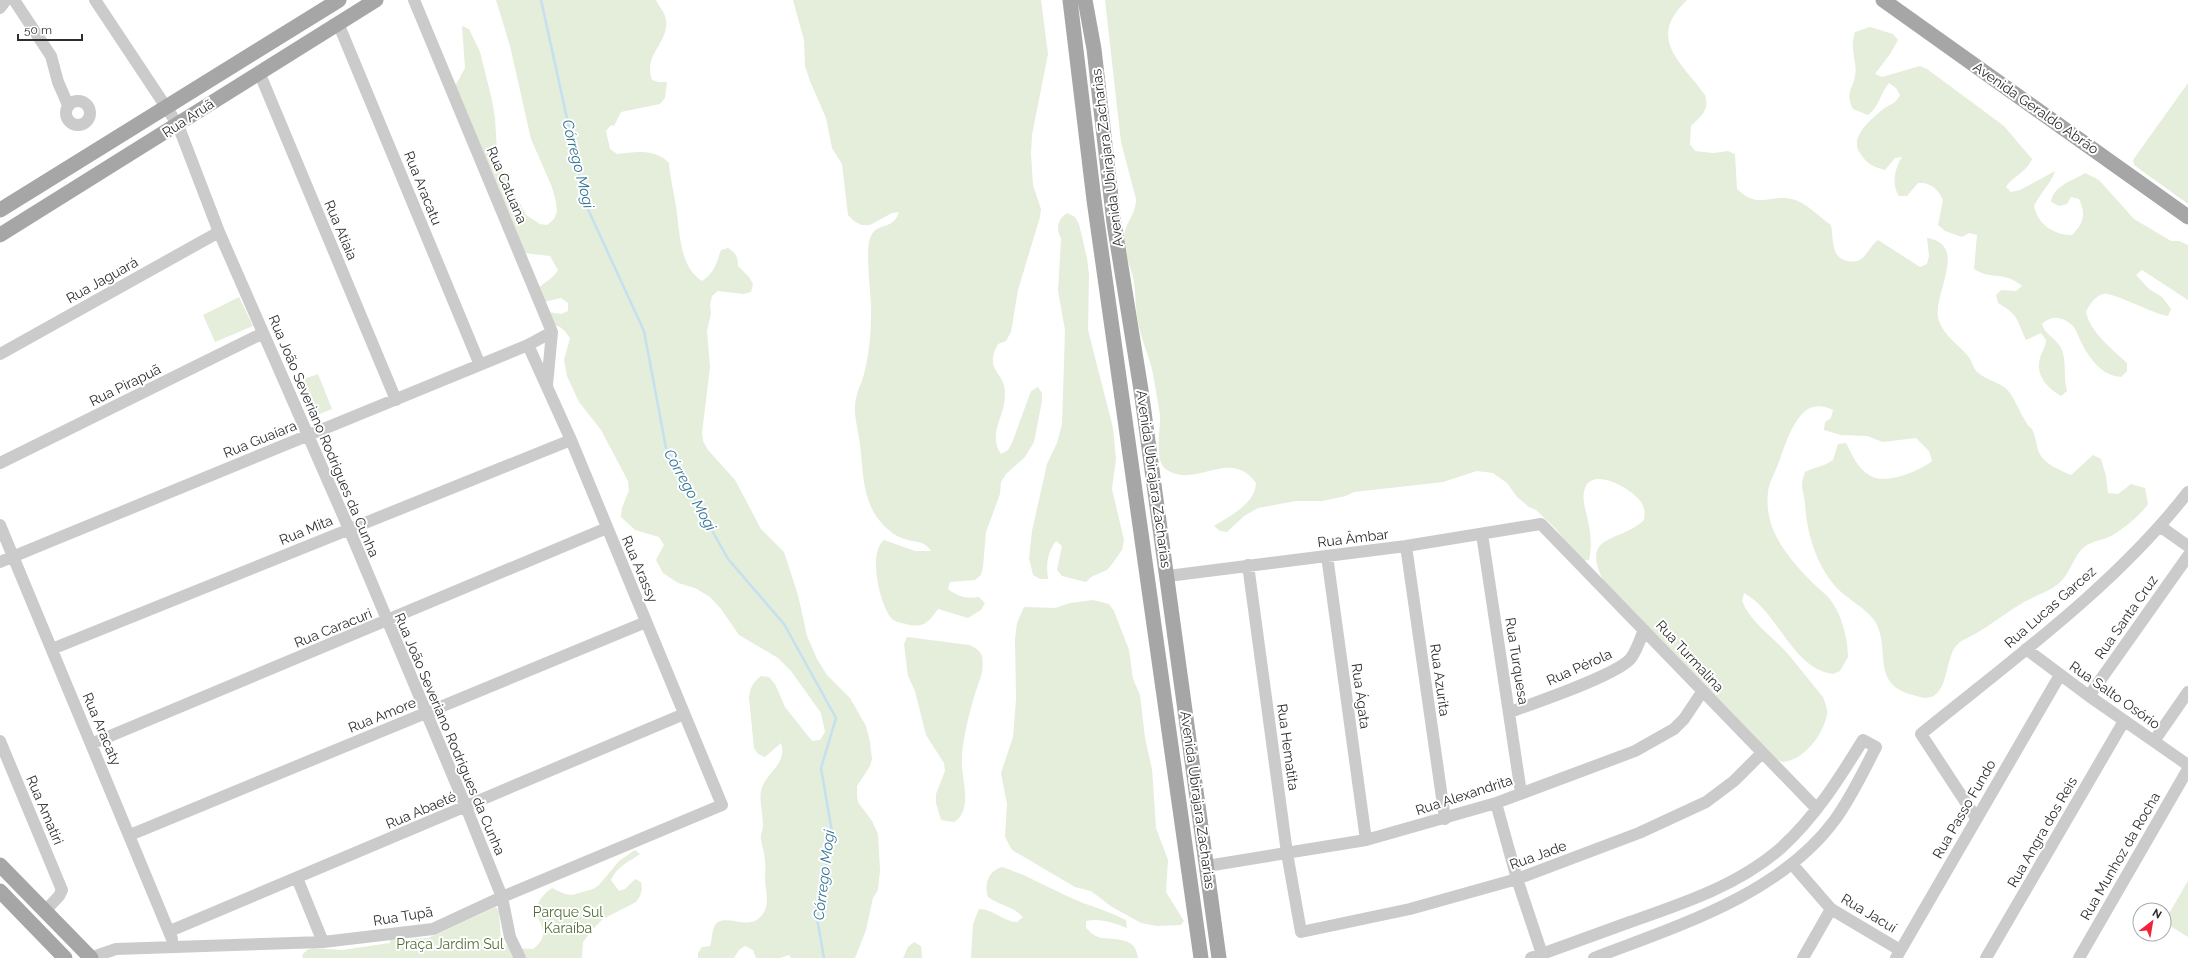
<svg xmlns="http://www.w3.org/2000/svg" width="2188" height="958" viewBox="0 0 2188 958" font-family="Raleway,sans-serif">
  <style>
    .green { fill: #e5eddb }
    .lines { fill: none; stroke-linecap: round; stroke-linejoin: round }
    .stream { stroke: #c5e1ef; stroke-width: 2.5 }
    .minor { stroke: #cbcbcb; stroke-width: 12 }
    .major { stroke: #a6a6a6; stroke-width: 15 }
    .labels { text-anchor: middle; stroke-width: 4; stroke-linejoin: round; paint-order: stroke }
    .street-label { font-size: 14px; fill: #2e2e2e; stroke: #fff }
    .park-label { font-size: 14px; fill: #546e37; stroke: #fff }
    .water-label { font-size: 15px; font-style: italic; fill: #357698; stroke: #fff }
  </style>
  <rect width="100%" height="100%" fill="#fff"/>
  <path class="green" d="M 496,0 L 656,0 C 659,7 665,12 666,20 C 669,43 643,54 652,80 L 659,82 L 667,82 L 665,98 L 660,104 L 621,112 L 614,126 L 611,125 L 606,131 L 610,149 L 617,154 C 635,152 655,148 669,163 C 670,178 674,192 676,207 C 680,231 679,267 702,281 C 715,272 716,264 721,250 L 728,248 C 736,253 738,257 738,266 L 749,277 L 753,284 L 751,292 L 743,294 L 718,291 L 712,296 L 710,305 L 711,313 L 707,331 L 710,367 L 702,433 L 703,441 L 708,450 L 735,480 L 761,529 L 784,552 L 798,595 L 807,636 L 817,659 L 827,675 L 850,698 L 866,726 L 870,742 L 872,759 L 870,766 L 857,786 L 857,795 L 858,802 L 872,821 L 878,834 L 880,870 L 878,890 L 873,898 L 866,930 L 855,958 L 791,958 L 789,955 L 780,958 L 756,958 L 753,950 L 745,946 L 739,950 L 734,958 L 698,958 L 698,953 L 702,947 L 710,946 C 712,940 712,930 715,925 C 726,911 751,935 764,912 C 770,902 765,890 765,879 C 765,873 766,867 765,861 C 765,854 762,847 761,840 C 760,835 763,830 763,825 C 763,814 759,802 761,791 C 765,772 788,765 781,743 L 765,757 L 758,754 L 754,748 L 749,698 C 750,688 753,682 761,676 L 769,677 L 775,684 L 785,707 L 812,741 L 820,740 L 825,732 L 821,713 L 791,671 L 778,658 L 739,635 L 721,609 L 710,597 L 695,588 L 678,583 L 663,573 L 656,560 L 664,545 L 659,537 L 635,530 L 621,517 L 622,508 L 629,490 L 628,481 L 601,430 L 579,402 L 567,376 L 564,360 L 570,338 C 565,331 561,325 552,325 L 548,312 L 561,314 L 568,311 L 568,303 L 561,298 L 544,302 L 536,291 C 543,282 552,280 558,270 L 550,256 L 524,253 L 454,88 L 465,68 L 462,26 L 469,29 L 480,52 L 492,100 L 495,118 L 497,151 L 502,169 L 526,215 L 540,224 L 547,225 L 554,219 L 557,212 L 556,202 L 552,187 L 531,139 L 510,46 Z
    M 793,0 L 1041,0 L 1048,54 L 1032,135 L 1031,154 L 1033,185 L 1041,209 L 1040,217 L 1018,290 L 1011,332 L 1006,341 L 998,344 C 983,372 1006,371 1005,395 C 1005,417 987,434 1001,454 L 1008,450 L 1012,443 L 1031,391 L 1038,387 L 1042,393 L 1042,401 L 1034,442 L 1025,457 L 1006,474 L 1001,482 L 1000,494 L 986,532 L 983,567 L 981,575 L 975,580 L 950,582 L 948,589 C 959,597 966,599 979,597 L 985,603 L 981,610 L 968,618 L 938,609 C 929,622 923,629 906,624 C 902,623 895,622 892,619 C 879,604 868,552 884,540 L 915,551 L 931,551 C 924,540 916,543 905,539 C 892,536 878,521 872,509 C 862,488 863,467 860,445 C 859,432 854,418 855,406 C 856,392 861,386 864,374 C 869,355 871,334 871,315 C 872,297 864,249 871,236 C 877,222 893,231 899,212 L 892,213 L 870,225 L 861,225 L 854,221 L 848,215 L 842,164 L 832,148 L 826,118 L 810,81 L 805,66 L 804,40 Z
    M 1105,0 L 1687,0 C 1646,39 1681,61 1705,95 C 1710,110 1701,116 1691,126 L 1690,144 L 1695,151 L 1713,153 L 1728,151 L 1735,154 L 1737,189 C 1759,210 1769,194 1792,199 C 1806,202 1819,217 1831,225 C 1834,239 1830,258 1848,261 C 1853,262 1857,262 1861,259 C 1868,254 1871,245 1878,240 L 1920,267 L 1927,264 L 1929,256 L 1927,238 C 1971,245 1930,297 1939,321 C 1944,336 1959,345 1968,356 C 1972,361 1973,368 1977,372 C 1987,381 2002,382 2010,393 C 2016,402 2020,413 2026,422 C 2027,425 2030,427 2032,429 C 2035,435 2036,443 2038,450 C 2042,463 2059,470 2071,475 L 2093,455 L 2101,459 L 2106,476 L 2108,493 L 2118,494 L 2131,484 L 2145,488 L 2148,504 C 2141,515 2121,531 2109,537 C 2102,540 2094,541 2087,545 C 2073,554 2071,574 2058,584 C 2050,591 2032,597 2021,604 C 2005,613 1990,626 1973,635 C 1967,638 1960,641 1956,646 C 1944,661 1949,699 1924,698 C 1919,697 1914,695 1909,694 C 1872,682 1890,650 1876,623 C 1869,610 1847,599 1836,587 C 1816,564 1807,534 1805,504 C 1804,490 1799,488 1805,472 C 1815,467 1823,467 1833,460 L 1838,444 L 1846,443 C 1852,454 1857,468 1869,475 C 1885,486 1919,471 1932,461 L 1929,451 L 1916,438 L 1883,442 L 1867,436 L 1841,435 L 1824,430 L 1825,422 L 1831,418 L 1833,410 C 1817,402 1805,407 1796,422 C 1787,436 1784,449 1778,464 C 1775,473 1769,482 1768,492 C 1764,528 1785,554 1809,579 C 1816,587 1826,593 1832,602 C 1842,616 1848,640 1848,657 L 1840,671 L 1833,674 C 1792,669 1778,611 1744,593 L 1742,601 C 1751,623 1772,636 1788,654 C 1800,668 1811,683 1823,697 C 1825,703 1828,709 1827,715 C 1823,735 1804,760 1783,762 L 1775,759 L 1605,584 C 1578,532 1619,544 1644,520 C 1645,513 1645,508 1641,502 C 1633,490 1594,466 1585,488 C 1581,499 1586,510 1588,521 C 1591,533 1592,548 1589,560 L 1581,561 L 1555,528 L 1536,510 L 1529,507 L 1517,497 L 1507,483 L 1493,473 L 1477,471 L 1443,482 L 1354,492 L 1346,496 L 1322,501 L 1296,501 L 1258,508 L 1244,516 L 1227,532 L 1220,531 L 1214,526 C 1230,516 1255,504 1256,483 C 1230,447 1197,489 1167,470 C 1153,461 1161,430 1160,415 C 1158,402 1155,387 1153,374 C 1150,358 1141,339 1138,322 C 1135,307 1136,291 1133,277 C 1130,266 1125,255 1124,244 C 1122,224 1136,217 1136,199 L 1121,142 Z
    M 1870,27 L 1893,34 L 1898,40 L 1890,54 L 1875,74 L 1882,77 L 1920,66 L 1927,69 L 2004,126 L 2032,159 C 2026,173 2014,175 2006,187 L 2011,192 L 2020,190 L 2055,171 C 2051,184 2040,193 2034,206 C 2038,225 2054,235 2072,235 C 2084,223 2086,214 2079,199 L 2071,197 L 2067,204 L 2059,206 L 2051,202 C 2053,186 2072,181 2085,173 L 2099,180 L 2134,219 L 2171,241 L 2179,241 L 2188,245 L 2188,300 L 2142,270 L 2136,275 L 2149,289 L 2162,297 L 2171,309 L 2168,316 C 2152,314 2114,292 2103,294 C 2095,296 2089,305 2086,312 C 2090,332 2112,349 2127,363 L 2127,371 L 2121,377 C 2102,376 2089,358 2081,342 C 2078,336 2077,330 2072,325 C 2063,317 2051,315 2042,324 C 2045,335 2056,338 2061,348 C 2067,359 2063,377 2067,391 L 2061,396 C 2047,388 2035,375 2040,358 C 2042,351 2046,347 2046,340 L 2041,333 L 2026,340 C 2016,319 2019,315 1998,303 L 1996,295 L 2001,290 L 2016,291 L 2022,286 C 2003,270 1993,281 1974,269 L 1977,235 L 1969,233 L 1962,237 L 1945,231 L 1938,225 L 1943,200 C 1938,189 1931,182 1918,183 L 1907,196 L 1899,196 C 1891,184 1895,168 1902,157 L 1895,158 L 1885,170 C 1873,167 1866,163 1860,153 C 1849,138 1870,120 1882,110 C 1889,104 1895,105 1900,95 L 1896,88 L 1889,83 C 1880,94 1879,107 1868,115 L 1853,109 C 1845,93 1852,91 1855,76 C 1858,62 1849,51 1855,32 Z
    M 2188,83 L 2188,204 L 2134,165 L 2133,160 Z
    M 1067,213 L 1075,217 L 1079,224 L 1087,258 L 1089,275 L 1088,330 L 1113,428 L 1116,459 L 1112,489 L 1124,540 L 1122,550 L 1112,564 L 1107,570 L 1091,577 L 1086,582 L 1062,576 L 1057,570 L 1062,546 L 1056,541 C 1047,553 1046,564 1048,579 L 1040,579 L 1033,575 L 1029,558 L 1032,531 L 1047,464 L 1057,443 L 1062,424 L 1065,330 L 1058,291 L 1061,239 C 1056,228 1057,220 1067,213 Z
    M 239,297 L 253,326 L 215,342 L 203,315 Z
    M 318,374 L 332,409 L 310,418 L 295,382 Z
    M 1093,600 L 1109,604 L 1114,611 L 1129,650 L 1133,679 L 1140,695 L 1145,738 L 1152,769 L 1156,828 L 1168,860 L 1166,892 L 1184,921 L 1181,925 L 1157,926 L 1141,923 L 1112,907 L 1091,891 L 1075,887 L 1019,854 L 1012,850 L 1005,837 L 1007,804 L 1001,773 L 1013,737 L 1016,699 L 1015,639 L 1017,623 L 1024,607 L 1055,608 L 1070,603 Z
    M 907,637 L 969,645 C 974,647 980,650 982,656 C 985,672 978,683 974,697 C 968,719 961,744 962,766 C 963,784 972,811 954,822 L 941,820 L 936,803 L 936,794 L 945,771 L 944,763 L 926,735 L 915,691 L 908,676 L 904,644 Z
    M 635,850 L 640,854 C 629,862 617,866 611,880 L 619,891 L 625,889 L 635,879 L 641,882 L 642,889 L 640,896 L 636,902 L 603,919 L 592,930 L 583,942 L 582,958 L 303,958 L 302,955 L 307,950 L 313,948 L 342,950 L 390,943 L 390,940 L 428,938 L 496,907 L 499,911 L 501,942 L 510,948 L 533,949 C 562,927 515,915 552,888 L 565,894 L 572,895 L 593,889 L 599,885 L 619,861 Z
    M 1002,867 C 1030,876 1055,892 1083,903 C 1098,908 1111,913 1126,920 L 1127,928 C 1113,923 1101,918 1086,921 L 1086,928 C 1090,932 1095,937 1102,938 C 1117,940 1136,937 1138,958 L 971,958 L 973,924 L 979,909 C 993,909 1002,921 1017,922 L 1023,917 C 1014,907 999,905 988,897 C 984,884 988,871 1002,867 Z
    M 2188,881 L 2188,937 L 2164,922 Z
    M 914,942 L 921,946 L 922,958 L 903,958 L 908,947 Z"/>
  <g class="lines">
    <path class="stream" d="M 541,0 L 586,205 L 644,331 L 666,448 L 728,559 L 784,624 L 836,718 L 821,768 L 832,832 L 817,918 L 824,958"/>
    <path class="minor" d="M 14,0 L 51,56 L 58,82 L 68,105
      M 95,0 L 178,125 L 219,232 L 349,529 L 466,807 L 502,897 L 510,937 L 520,958
      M 414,0 L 552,332 L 547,385
      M 0,8 L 6,0
      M 338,23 L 480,365
      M 259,72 L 396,400
      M66 113a12 12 0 1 1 24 0a12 12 0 1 1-24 0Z
      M 0,354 L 219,232
      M 0,463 L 263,333
      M 0,525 L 172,939
      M 2161,527 L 2188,546
      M 1482,534 L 1521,793
      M 1406,546 L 1445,819
      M 1327,556 L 1366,840
      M 0,562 L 528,345 L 552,332
      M 1248,565 L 1287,853 L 1301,932 L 1410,909 L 1517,879 L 1639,833 L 1706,802 L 1734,781 L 1762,753
      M 1168,576 L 1406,546 L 1541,524 L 1817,809
      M 52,649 L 571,440
      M 2026,649 L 2089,696 L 2188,765
      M 2089,696 L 2188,556
      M 1510,712 C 1534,703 1618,675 1631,658 C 1637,650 1640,639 1644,630
      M 0,741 L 62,890 L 59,896 L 46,910
      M 2154,741 L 2188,692
      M 91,744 L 607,528
      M 1496,803 L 1517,879 L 1542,954
      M 1976,818 L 1921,734 C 2012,660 2116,585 2188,492
      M 130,835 L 646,622
      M 1792,864 L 1831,909 L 1900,950
      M 1207,866 L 1366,840 L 1496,803 L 1635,751 L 1674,729 L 1684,719 L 1702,692
      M 297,878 L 323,942
      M 170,931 L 684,714
      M 90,958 L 116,949 L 323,942 L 433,929 L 502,897 L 722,805 L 571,440 L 528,345
      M 1531,958 C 1564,946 1597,934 1630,922 C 1682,904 1739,885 1781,848 C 1815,817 1839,779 1863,740 L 1876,747 C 1863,772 1851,798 1834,821 C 1779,895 1677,926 1594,958
      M 1803,958 L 1831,909
      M 1896,958 L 2060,675
      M 1986,958 L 2124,721
      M 2079,958 L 2188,769"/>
    <path class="major" d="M 1070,0 L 1094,200 L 1201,958
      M 1085,0 L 1094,49 L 1114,223 L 1141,390 L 1219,958
      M 1883,0 L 2188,217
      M 0,210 L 339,0
      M 0,235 L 376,0
      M 0,865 L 91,958
      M 0,891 L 65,958"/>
  </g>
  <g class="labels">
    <g class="street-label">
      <text transform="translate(2036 108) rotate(35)" y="5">Avenida Geraldo Abrão</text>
      <text transform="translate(188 118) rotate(-33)" y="5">Rua Aruã</text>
      <text transform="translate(1107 158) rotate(-97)" y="5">Avenida Ubirajara Zacharias</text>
      <text transform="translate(507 185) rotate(67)" y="5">Rua Catuana</text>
      <text transform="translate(423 188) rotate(68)" y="5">Rua Aracatu</text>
      <text transform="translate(341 230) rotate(67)" y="5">Rua Atiaia</text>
      <text transform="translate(102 280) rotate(-29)" y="5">Rua Jaguará</text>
      <text transform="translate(125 385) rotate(-26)" y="5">Rua Pirapuã</text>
      <text transform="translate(324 436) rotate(67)" y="5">Rua João Severiano Rodrigues da Cunha</text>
      <text transform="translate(260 439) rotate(-22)" y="5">Rua Guaíara</text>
      <text transform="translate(1154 479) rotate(82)" y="5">Avenida Ubirajara Zacharias</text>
      <text transform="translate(306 530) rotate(-22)" y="5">Rua Mita</text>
      <text transform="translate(1353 538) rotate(-7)" y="5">Rua Âmbar</text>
      <text transform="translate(640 569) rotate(67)" y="5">Rua Arassy</text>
      <text transform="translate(2050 607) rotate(-41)" y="5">Rua Lucas Garcez</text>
      <text transform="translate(2126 617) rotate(-55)" y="5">Rua Santa Cruz</text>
      <text transform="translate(333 628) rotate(-22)" y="5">Rua Caracuri</text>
      <text transform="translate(1690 656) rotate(47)" y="5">Rua Turmalina</text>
      <text transform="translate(1517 661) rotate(81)" y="5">Rua Turquesa</text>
      <text transform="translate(1579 667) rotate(-24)" y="5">Rua Pérola</text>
      <text transform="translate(1440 680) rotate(82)" y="5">Rua Azurita</text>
      <text transform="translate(2115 695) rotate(35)" y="5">Rua Salto Osório</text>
      <text transform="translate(1361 696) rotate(82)" y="5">Rua Ágata</text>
      <text transform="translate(382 715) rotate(-22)" y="5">Rua Amore</text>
      <text transform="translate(102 729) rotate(67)" y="5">Rua Aracaty</text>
      <text transform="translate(450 734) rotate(67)" y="5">Rua João Severiano Rodrigues da Cunha</text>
      <text transform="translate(1288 747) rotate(82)" y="5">Rua Hematita</text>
      <text transform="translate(1464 795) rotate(-18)" y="5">Rua Alexandrita</text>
      <text transform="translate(1198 800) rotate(82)" y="5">Avenida Ubirajara Zacharias</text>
      <text transform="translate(1964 809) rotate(-60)" y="5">Rua Passo Fundo</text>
      <text transform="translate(45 810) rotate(67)" y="5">Rua Amatiri</text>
      <text transform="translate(421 810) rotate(-23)" y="5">Rua Abaeté</text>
      <text transform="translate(2042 832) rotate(-60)" y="5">Rua Angra dos Reis</text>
      <text transform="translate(1538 855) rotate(-20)" y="5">Rua Jade</text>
      <text transform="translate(2120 856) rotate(-60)" y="5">Rua Munhoz da Rocha</text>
      <text transform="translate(1869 913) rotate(31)" y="5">Rua Jacuí</text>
      <text transform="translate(403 916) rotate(-9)" y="5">Rua Tupã</text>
    </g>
    <g class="park-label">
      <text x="568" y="917">Parque Sul<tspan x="568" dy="16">Karaíba</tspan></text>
      <text x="450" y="949">Praça Jardim Sul</text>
    </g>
    <g class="water-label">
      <text transform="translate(578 164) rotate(76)" y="5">Córrego Mogi</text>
      <text transform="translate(690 490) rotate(61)" y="5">Córrego Mogi</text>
      <text transform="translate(824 875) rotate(-83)" y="5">Córrego Mogi</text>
    </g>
  </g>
  <g transform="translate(2152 922) rotate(31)"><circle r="19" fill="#ffffff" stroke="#ababab"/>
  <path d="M0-3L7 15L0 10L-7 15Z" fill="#f5203a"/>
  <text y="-6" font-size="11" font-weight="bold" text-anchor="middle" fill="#2e2e2e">N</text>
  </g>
  <path d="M18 34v6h64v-6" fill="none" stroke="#2e2e2e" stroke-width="2"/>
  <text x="24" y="34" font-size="12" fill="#2e2e2e" stroke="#ffffff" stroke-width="3" paint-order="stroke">50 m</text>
</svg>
